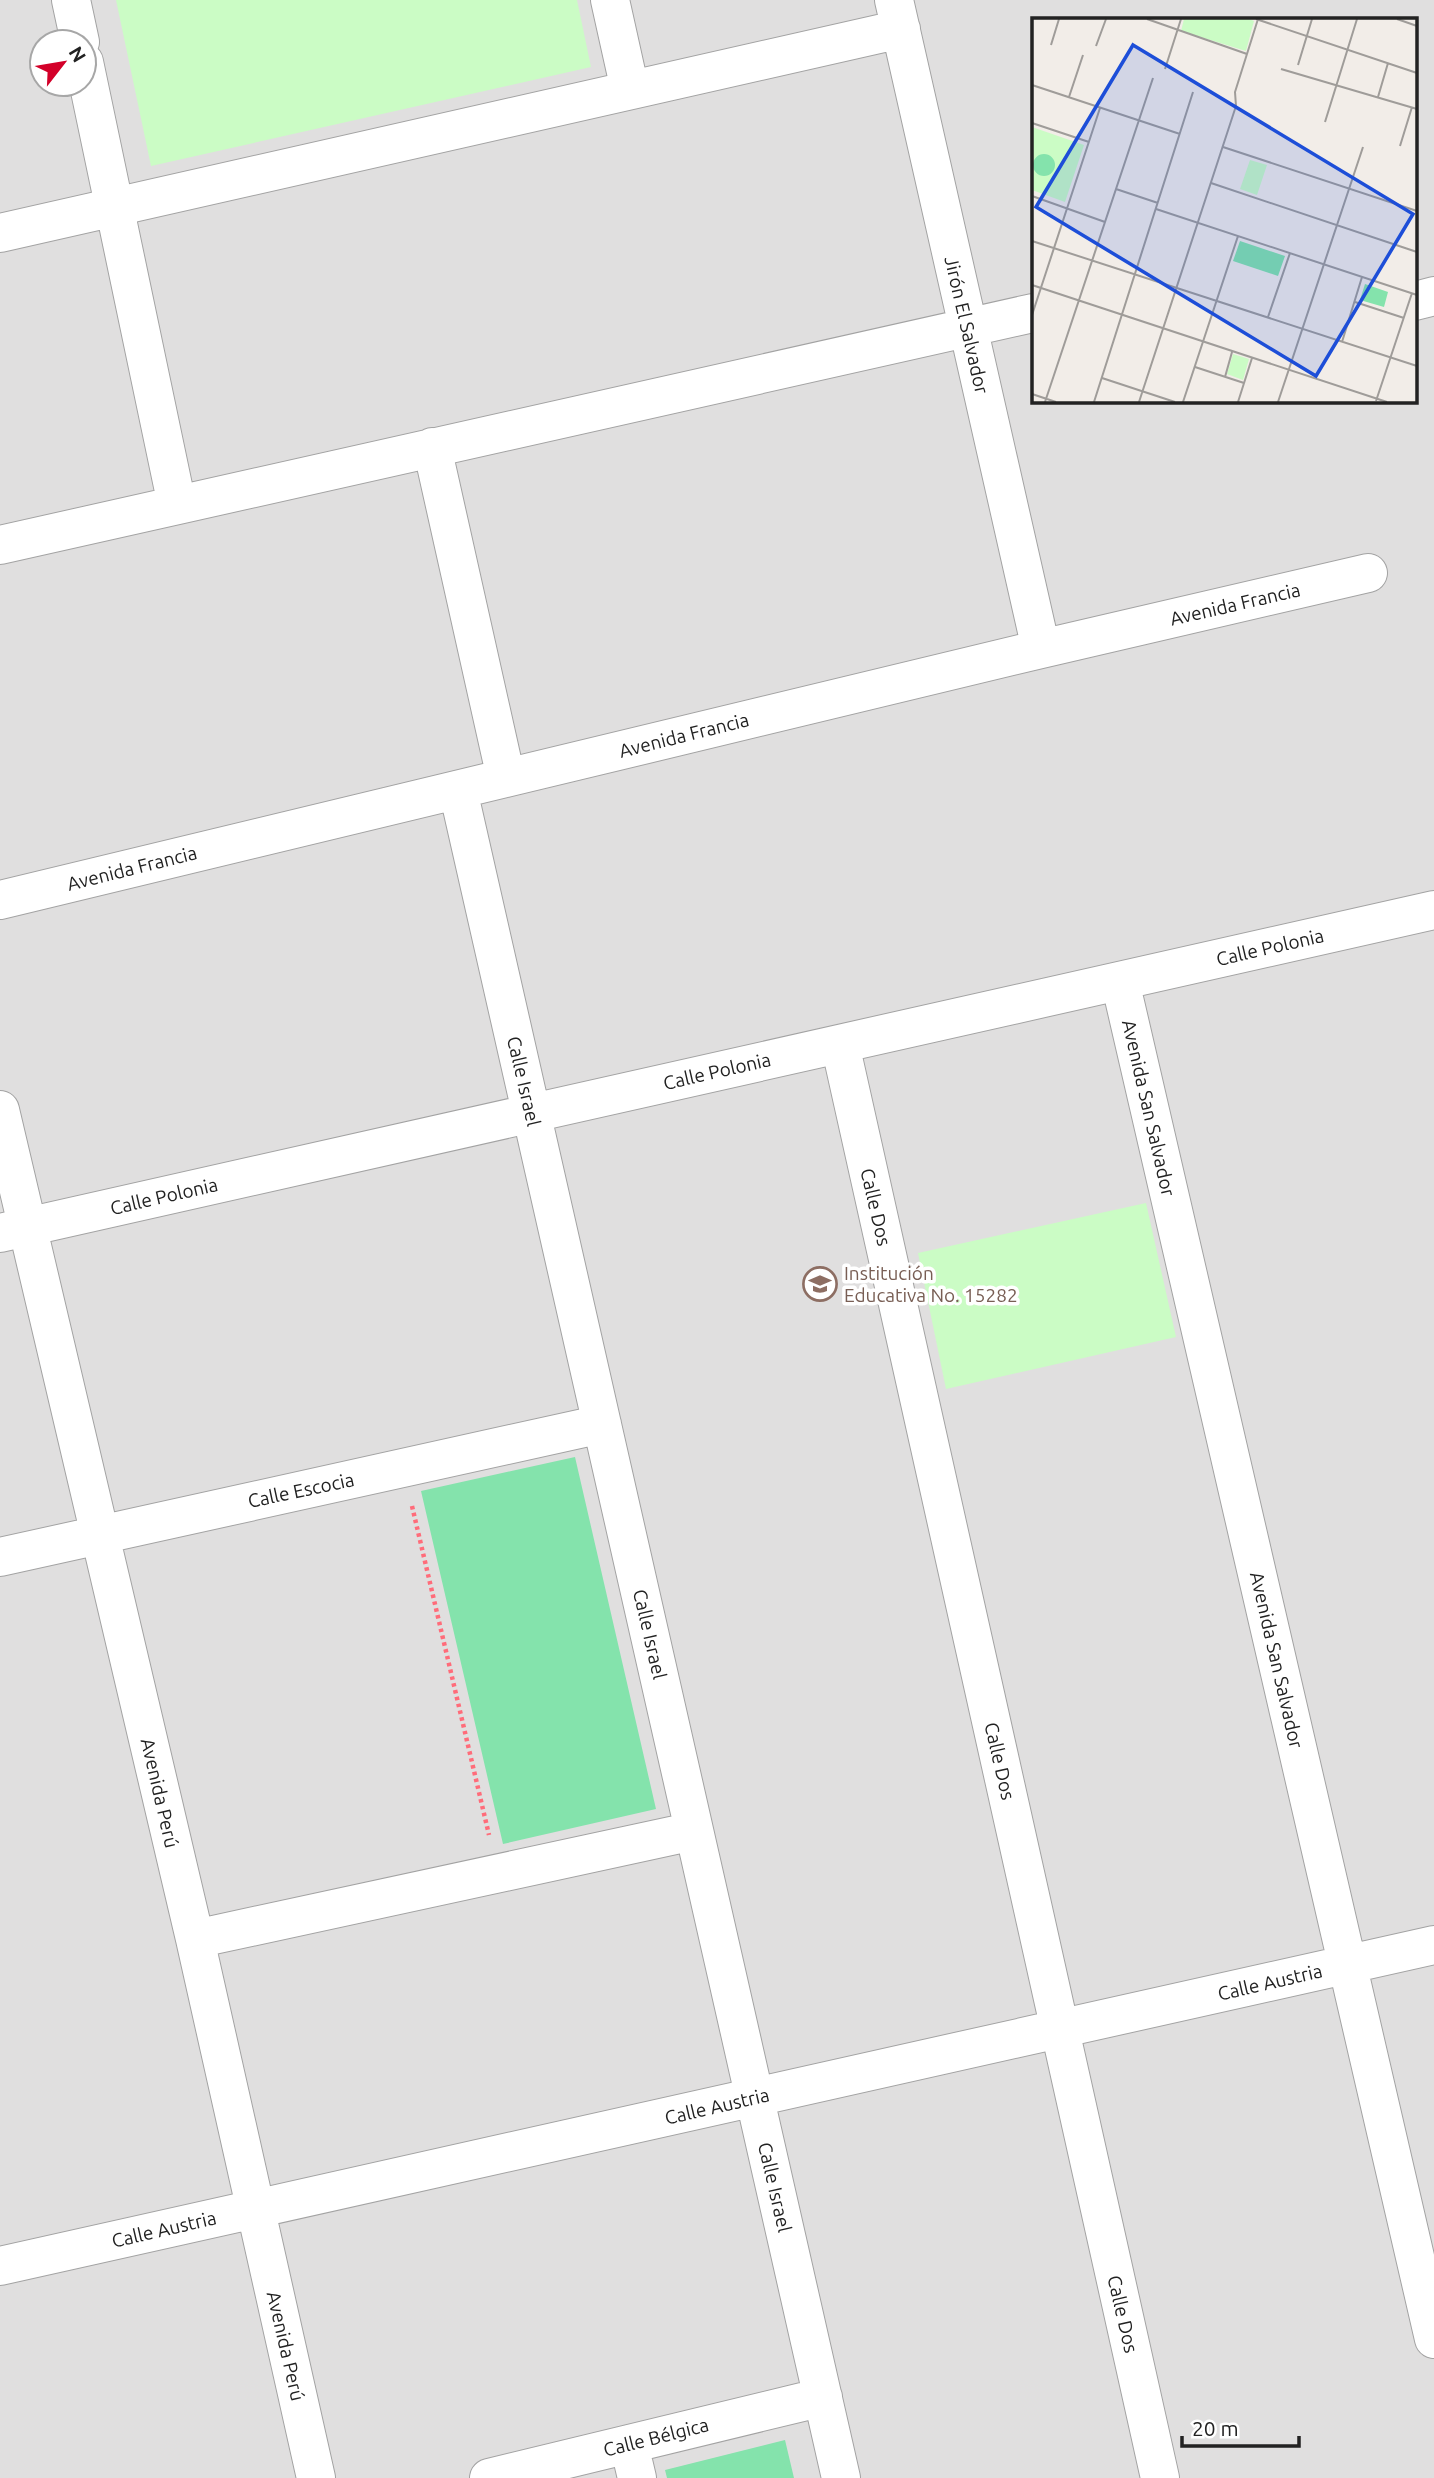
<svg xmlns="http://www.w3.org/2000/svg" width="1434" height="2478" viewBox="0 0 1434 2478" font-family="Ubuntu,sans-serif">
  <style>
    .residential { fill: #e0dfdf; fill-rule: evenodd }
    .park { fill: #cbfcc5 }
    .pitch { fill: #84e3ac }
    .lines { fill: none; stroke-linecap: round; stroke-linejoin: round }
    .minor-casing { stroke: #a3a3a3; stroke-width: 40 }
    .path { stroke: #ff6c7a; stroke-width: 4.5; stroke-dasharray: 3.5 3.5; stroke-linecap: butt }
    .minor { stroke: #fff; stroke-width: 38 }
    .labels { text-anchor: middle; stroke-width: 7; stroke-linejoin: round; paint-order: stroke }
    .street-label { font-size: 19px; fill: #222; stroke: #fff }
    .education-label { font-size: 19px; fill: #785e54; stroke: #fff; text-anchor: start }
    .inset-road { fill: none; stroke: #9f9c99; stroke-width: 2 }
    .view { fill: #1d4ed8; fill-opacity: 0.15; stroke: #1d4ed8; stroke-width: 3.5 }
    .inset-edge { fill: none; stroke: #222; stroke-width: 3.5 }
  </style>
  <rect width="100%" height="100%" fill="#f2ede8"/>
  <path class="residential" d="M 0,0 L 1434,0 L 1434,2478 L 0,2478 ZM 1033,19 L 1415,19 L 1415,401 L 1033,401 ZM 42,42 L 84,42 L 84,84 L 42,84 Z"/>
  <path class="park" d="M 116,0 L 577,0 L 591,67 L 151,166 Z
    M 1146,1203 L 1176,1337 L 946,1389 L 918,1253 Z"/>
  <path class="pitch" d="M 575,1457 L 656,1809 L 503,1844 L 421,1491 Z
    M 785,2440 L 794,2478 L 667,2478 L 665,2470 Z"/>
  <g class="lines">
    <g class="minor-casing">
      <path id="minor" d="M 71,0 L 80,42
        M 610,0 L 630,90
        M 894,0 L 1041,649
        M 84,62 L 177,505
        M 0,233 L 901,29
        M 1415,301 L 1434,296
        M 432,447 L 506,778
        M 0,545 L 1033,313
        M 458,790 L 841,2478
        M 0,900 L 1041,649 L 1368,573
        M 1120,981 L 1434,2339
        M 840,1044 L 1160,2478
        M 0,1110 L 195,1939 L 316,2478
        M 0,1233 L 1434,910
        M 0,1557 L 602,1424
        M 195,1939 L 694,1831
        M 0,2266 L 1434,1945
        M 629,2444 L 637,2478
        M 489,2478 L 823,2397"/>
    </g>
    <path class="path" d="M 412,1506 L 489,1835"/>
    <use href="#minor" class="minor"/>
  </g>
  <defs>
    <g id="school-ring" transform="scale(1.75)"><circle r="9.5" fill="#fff" stroke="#8d6e63" stroke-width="1.5"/><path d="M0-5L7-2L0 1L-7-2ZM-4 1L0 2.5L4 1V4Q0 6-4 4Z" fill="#8d6e63"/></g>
  </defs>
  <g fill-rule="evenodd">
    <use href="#school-ring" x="820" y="1284"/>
  </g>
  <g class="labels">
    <g class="street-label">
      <text transform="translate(967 325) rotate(77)" y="7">Jirón El Salvador</text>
      <text transform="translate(1235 604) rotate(-13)" y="7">Avenida Francia</text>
      <text transform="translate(684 735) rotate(-14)" y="7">Avenida Francia</text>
      <text transform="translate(132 868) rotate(-14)" y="7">Avenida Francia</text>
      <text transform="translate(1270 947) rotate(-13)" y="7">Calle Polonia</text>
      <text transform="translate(717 1071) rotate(-13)" y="7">Calle Polonia</text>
      <text transform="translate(524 1081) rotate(77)" y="7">Calle Israel</text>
      <text transform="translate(1149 1108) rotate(77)" y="7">Avenida San Salvador</text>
      <text transform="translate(164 1196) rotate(-13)" y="7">Calle Polonia</text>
      <text transform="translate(876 1207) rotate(77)" y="7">Calle Dos</text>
      <text transform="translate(301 1490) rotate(-12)" y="7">Calle Escocia</text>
      <text transform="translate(650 1634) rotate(77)" y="7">Calle Israel</text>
      <text transform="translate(1277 1660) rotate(77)" y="7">Avenida San Salvador</text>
      <text transform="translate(1000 1761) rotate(77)" y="7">Calle Dos</text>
      <text transform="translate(160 1793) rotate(77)" y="7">Avenida Perú</text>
      <text transform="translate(1270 1982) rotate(-13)" y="7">Calle Austria</text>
      <text transform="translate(717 2106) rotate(-13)" y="7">Calle Austria</text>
      <text transform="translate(775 2187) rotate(77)" y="7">Calle Israel</text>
      <text transform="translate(164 2229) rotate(-13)" y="7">Calle Austria</text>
      <text transform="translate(1123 2314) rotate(77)" y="7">Calle Dos</text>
      <text transform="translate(286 2346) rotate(77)" y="7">Avenida Perú</text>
      <text transform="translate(656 2437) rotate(-14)" y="7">Calle Bélgica</text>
    </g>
    <g class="education-label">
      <text x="844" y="1280">Institución<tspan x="844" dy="22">Educativa No. 15282</tspan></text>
    </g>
  </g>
  <g transform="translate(1032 18)">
    <rect width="385" height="385" fill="#f2ede8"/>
    <path d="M 152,1 L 217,1 L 222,3 L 214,33 L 149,13 ZM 0,109 L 52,127 L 33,184 L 0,172 ZM 218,142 L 235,147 L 225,177 L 208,171 ZM 201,336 L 217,341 L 211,362 L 195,356 Z" fill="#cbfcc5"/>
    <path d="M1 147a11 11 0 1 1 22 0a11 11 0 1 1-22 0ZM 208,223 L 253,238 L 246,258 L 201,243 ZM 333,266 L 356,274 L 352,289 L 328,282 Z" fill="#84e3ac"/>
    <path class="inset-road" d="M 115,1 L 215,36M 224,1 L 385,55M 365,1 L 385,8M 19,27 L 27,1M 64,28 L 74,1M 266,47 L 280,1M 133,51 L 149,1M 249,51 L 385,91M 0,67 L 148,116M 37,79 L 51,37M 346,79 L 356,45M 293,104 L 325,1M 0,105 L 57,124M 368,128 L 380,89M 191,129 L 385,193M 179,165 L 385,234M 84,171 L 126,185M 0,178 L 73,204M 124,191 L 385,277M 0,223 L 385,348M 0,267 L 355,384M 323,284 L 372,300M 0,297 L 68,90M 236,299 L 258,235M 310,324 L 330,259M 163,349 L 212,365M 193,359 L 200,334M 70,360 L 143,384M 0,376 L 24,384M 344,383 L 380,275M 13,384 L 121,60M 62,384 L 161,74M 107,384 L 204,88 L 203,74 L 226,1M 151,384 L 206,218M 206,384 L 220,340M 246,384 L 331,129"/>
    <path class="view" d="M 101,27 L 381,196 L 284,358 L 4,189 Z"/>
    <rect width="385" height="385" class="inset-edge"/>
  </g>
  <g transform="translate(63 63) rotate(59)"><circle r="33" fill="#ffffff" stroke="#a7a7a7" stroke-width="2"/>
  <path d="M0-5L12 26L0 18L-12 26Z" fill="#d30029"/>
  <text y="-10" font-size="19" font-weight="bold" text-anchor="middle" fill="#222222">N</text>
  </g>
  <path d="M1182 2436v10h117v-10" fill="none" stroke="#222222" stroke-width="3.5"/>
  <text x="1192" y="2436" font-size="21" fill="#222222" stroke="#ffffff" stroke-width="5" paint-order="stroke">20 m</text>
</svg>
